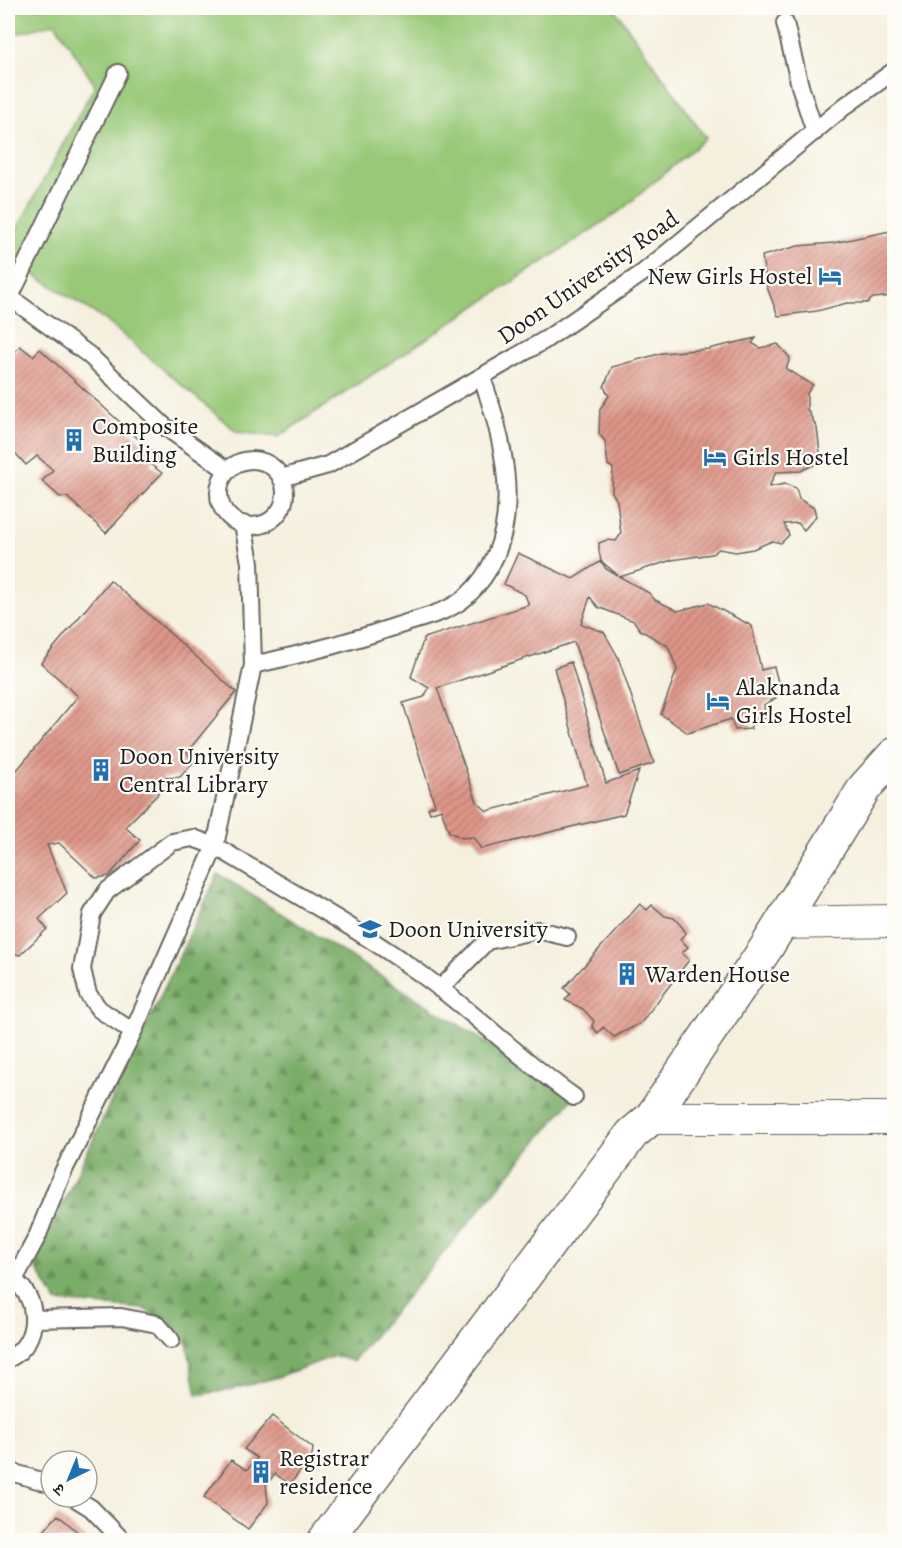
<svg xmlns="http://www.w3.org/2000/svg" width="902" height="1548" viewBox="0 0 902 1548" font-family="Alegreya,'Noto Serif Devanagari',serif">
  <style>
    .forest { fill: url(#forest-firs); stroke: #4b6442; stroke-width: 1.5 }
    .garden { fill: #99c978; stroke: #5a724a; stroke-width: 1.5 }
    .building { fill: url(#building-hatch) }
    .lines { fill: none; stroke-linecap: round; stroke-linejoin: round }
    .lane-casing { stroke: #686660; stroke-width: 20 }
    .street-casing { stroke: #686660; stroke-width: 34 }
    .secondary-casing { stroke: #686660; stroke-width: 36 }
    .lane { stroke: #fff; stroke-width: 16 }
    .street { stroke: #fff; stroke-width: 32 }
    .secondary { stroke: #fff; stroke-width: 33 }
    .labels { text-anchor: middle; stroke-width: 4.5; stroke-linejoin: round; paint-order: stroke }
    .poi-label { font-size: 24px; fill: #1c1c1c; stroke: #fdfcf7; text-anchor: start }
    .street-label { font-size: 24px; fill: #1c1c1c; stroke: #fdfcf7 }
  </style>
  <defs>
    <pattern id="forest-firs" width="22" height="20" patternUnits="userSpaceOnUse" patternTransform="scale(1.5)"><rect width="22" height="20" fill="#7aad68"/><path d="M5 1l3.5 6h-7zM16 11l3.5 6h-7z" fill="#638c55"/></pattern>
    <pattern id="building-hatch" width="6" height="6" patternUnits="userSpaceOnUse" patternTransform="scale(1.5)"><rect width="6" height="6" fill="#de9688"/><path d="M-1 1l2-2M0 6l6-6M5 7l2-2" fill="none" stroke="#b37a6e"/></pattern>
  </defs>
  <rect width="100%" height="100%" fill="#fdfcf7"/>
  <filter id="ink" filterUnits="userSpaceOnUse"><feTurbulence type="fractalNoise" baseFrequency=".0167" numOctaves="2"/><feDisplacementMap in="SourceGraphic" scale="12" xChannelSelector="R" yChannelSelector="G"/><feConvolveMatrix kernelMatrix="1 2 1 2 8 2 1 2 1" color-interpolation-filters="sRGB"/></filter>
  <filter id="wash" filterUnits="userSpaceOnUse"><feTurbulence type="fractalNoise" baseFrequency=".008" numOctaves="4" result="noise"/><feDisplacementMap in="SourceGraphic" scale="24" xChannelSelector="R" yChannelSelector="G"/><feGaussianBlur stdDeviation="1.35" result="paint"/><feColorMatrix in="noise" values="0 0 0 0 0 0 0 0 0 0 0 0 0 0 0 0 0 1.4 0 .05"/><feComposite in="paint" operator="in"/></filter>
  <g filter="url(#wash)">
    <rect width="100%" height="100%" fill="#f5f0de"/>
    <path class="forest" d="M 218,874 L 574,1097 L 353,1361 L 334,1356 L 278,1377 L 230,1390 L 197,1395 L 187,1343 L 145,1309 L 57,1302 L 34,1265 Z"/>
    <path class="garden" d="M 8,8 L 614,8 L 706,138 L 620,211 L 278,437 L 237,432 L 104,319 L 8,258 L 8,246 L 95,85 L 55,23 L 8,36 Z"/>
    <g id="blocks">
      <path class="building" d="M 890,231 L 894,231 L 894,296 L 873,298 L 867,303 L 847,303 L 817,311 L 778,316 L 767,287 L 762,256 L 798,246 L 833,243 Z
        M 756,338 L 752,343 L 760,348 L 778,344 L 790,358 L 786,369 L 813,385 L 807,393 L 807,409 L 817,428 L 821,461 L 801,471 L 776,472 L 769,487 L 785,484 L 796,488 L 799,499 L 814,508 L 816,516 L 804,530 L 798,523 L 784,524 L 789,535 L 781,543 L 772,541 L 753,549 L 736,552 L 719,549 L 712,554 L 672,560 L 620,577 L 601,561 L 599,551 L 599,543 L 607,540 L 616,541 L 621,534 L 617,501 L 612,492 L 613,468 L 608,465 L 605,441 L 599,434 L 600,409 L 609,396 L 604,387 L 612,367 L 662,353 L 708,349 Z
        M 20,346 L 33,356 L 40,349 L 157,456 L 150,464 L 162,473 L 106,533 L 67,497 L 60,497 L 42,481 L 53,470 L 37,456 L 26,465 L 8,445 L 8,360 Z
        M 518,553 L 573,579 L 601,561 L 606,569 L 649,593 L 655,600 L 678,611 L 708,603 L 752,626 L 761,670 L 774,667 L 778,682 L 773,687 L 776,698 L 764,705 L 765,718 L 750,719 L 751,729 L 735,730 L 731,719 L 688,733 L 661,714 L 677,669 L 668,646 L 640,630 L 634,621 L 598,607 L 590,597 L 581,624 L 604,632 L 618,657 L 654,763 L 619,775 L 574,642 L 437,688 L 477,802 L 487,811 L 587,785 L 554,668 L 571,662 L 606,783 L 639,771 L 624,814 L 481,849 L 473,837 L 462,838 L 449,832 L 441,809 L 430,813 L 428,808 L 435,805 L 403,703 L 424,697 L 429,688 L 411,677 L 424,638 L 529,605 L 525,595 L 504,584 Z
        M 110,580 L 236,692 L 187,752 L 193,763 L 180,777 L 164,778 L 157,795 L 125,827 L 140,840 L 109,876 L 96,878 L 59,843 L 47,845 L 67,893 L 39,919 L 47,929 L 20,955 L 8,953 L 8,781 L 78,696 L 41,663 Z
        M 640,904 L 647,910 L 652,905 L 665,916 L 674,918 L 682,927 L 686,933 L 680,939 L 688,947 L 682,953 L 689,960 L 641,1023 L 614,1037 L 603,1027 L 598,1033 L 592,1026 L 594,1021 L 583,1009 L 565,1000 L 570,994 L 564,988 Z
        M 272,1416 L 313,1448 L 312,1456 L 290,1484 L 275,1474 L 266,1485 L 268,1503 L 248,1529 L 204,1497 L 231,1460 L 247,1470 L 257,1458 L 244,1449 Z
        M 58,1515 L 87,1540 L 36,1540 Z"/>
    </g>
  </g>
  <g filter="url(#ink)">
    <use href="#blocks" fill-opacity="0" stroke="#686660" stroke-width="1.5"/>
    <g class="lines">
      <g class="lane-casing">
        <path id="lane" d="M 785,23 L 800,86 L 815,132
          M 8,296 L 89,355 L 164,426 L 228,471
          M 10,297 L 118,73
          M219 493a33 33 0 1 1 66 0a33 33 0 1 1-66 0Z
          M 281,478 L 328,465 L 545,340 L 644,272 L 845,106 L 894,71
          M 253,665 C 304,654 353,641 403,624 C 424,617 449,612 466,597 C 528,540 507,448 482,378
          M 440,989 L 487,941 L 538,930 L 567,937
          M 133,1032 L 99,1009 L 88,994 L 82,969 L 92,914 L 107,891 L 172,842 L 193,838 L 215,846 C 284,888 356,927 421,974 C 474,1012 520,1059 574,1097
          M 8,1277 C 41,1293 42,1343 8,1359
          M 14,1280 L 37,1237 L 62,1174 L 133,1032 L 215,846 L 253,665 L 250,563 L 243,524
          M 34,1319 L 121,1317 L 157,1324 L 171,1340
          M 8,1471 L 51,1484
          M 73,1497 L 91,1508 L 122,1540"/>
      </g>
      <g class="street-casing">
        <path id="street" d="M 781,923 L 894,921
          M 651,1118 L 894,1118"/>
      </g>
      <g class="secondary-casing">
        <path id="secondary" d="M 325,1540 L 632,1134 L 651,1118 L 766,948 L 865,787 L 894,755"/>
      </g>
      <use href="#lane" class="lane"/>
      <use href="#street" class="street"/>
      <use href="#secondary" class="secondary"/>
    </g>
  </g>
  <defs>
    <g id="hotel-bare" transform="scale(1.8)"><path d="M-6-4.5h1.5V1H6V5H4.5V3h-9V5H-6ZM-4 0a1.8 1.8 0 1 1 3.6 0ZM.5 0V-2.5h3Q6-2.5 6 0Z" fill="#1f6fb2" stroke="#fdfcf7" stroke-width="2.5" paint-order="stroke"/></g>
    <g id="building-bare" transform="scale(1.8)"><path d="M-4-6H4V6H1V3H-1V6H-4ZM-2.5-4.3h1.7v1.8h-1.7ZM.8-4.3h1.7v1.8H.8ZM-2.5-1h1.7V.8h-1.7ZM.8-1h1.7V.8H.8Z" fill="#1f6fb2" stroke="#fdfcf7" stroke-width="2.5" paint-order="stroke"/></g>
    <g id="university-bare" transform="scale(1.8)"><path d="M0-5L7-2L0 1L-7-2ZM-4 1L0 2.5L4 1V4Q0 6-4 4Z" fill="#1f6fb2" stroke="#fdfcf7" stroke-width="2.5" paint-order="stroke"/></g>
  </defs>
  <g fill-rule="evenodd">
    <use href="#hotel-bare" x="830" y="276"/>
    <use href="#building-bare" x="74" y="440"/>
    <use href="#hotel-bare" x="715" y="457"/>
    <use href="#hotel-bare" x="718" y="701"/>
    <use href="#building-bare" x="101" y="770"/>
    <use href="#university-bare" x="370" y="929"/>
    <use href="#building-bare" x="627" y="974"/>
    <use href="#building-bare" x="261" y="1472"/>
  </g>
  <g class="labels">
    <g class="poi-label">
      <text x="812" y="284" text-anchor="end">New Girls Hostel</text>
      <text x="92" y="434">Composite<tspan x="92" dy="28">Building</tspan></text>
      <text x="733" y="465">Girls Hostel</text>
      <text x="736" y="695">Alaknanda<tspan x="736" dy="28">Girls Hostel</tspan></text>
      <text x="119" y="764">Doon University<tspan x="119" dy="28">Central Library</tspan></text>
      <text x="388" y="937">Doon University</text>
      <text x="645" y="982">Warden House</text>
      <text x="279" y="1466">Registrar<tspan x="279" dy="28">residence</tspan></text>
    </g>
    <g class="street-label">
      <text transform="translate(588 277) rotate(-35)" y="8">Doon University Road</text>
    </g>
  </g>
  <rect width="902" height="1548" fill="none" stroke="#fdfcf7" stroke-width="30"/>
  <g transform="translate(69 1479) rotate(223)"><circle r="28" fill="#fdfcf7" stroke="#a3a29f" stroke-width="1.5"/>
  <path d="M0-4.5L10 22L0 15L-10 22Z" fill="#1f6fb2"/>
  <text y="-9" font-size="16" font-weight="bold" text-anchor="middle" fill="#1c1c1c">उ</text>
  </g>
</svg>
